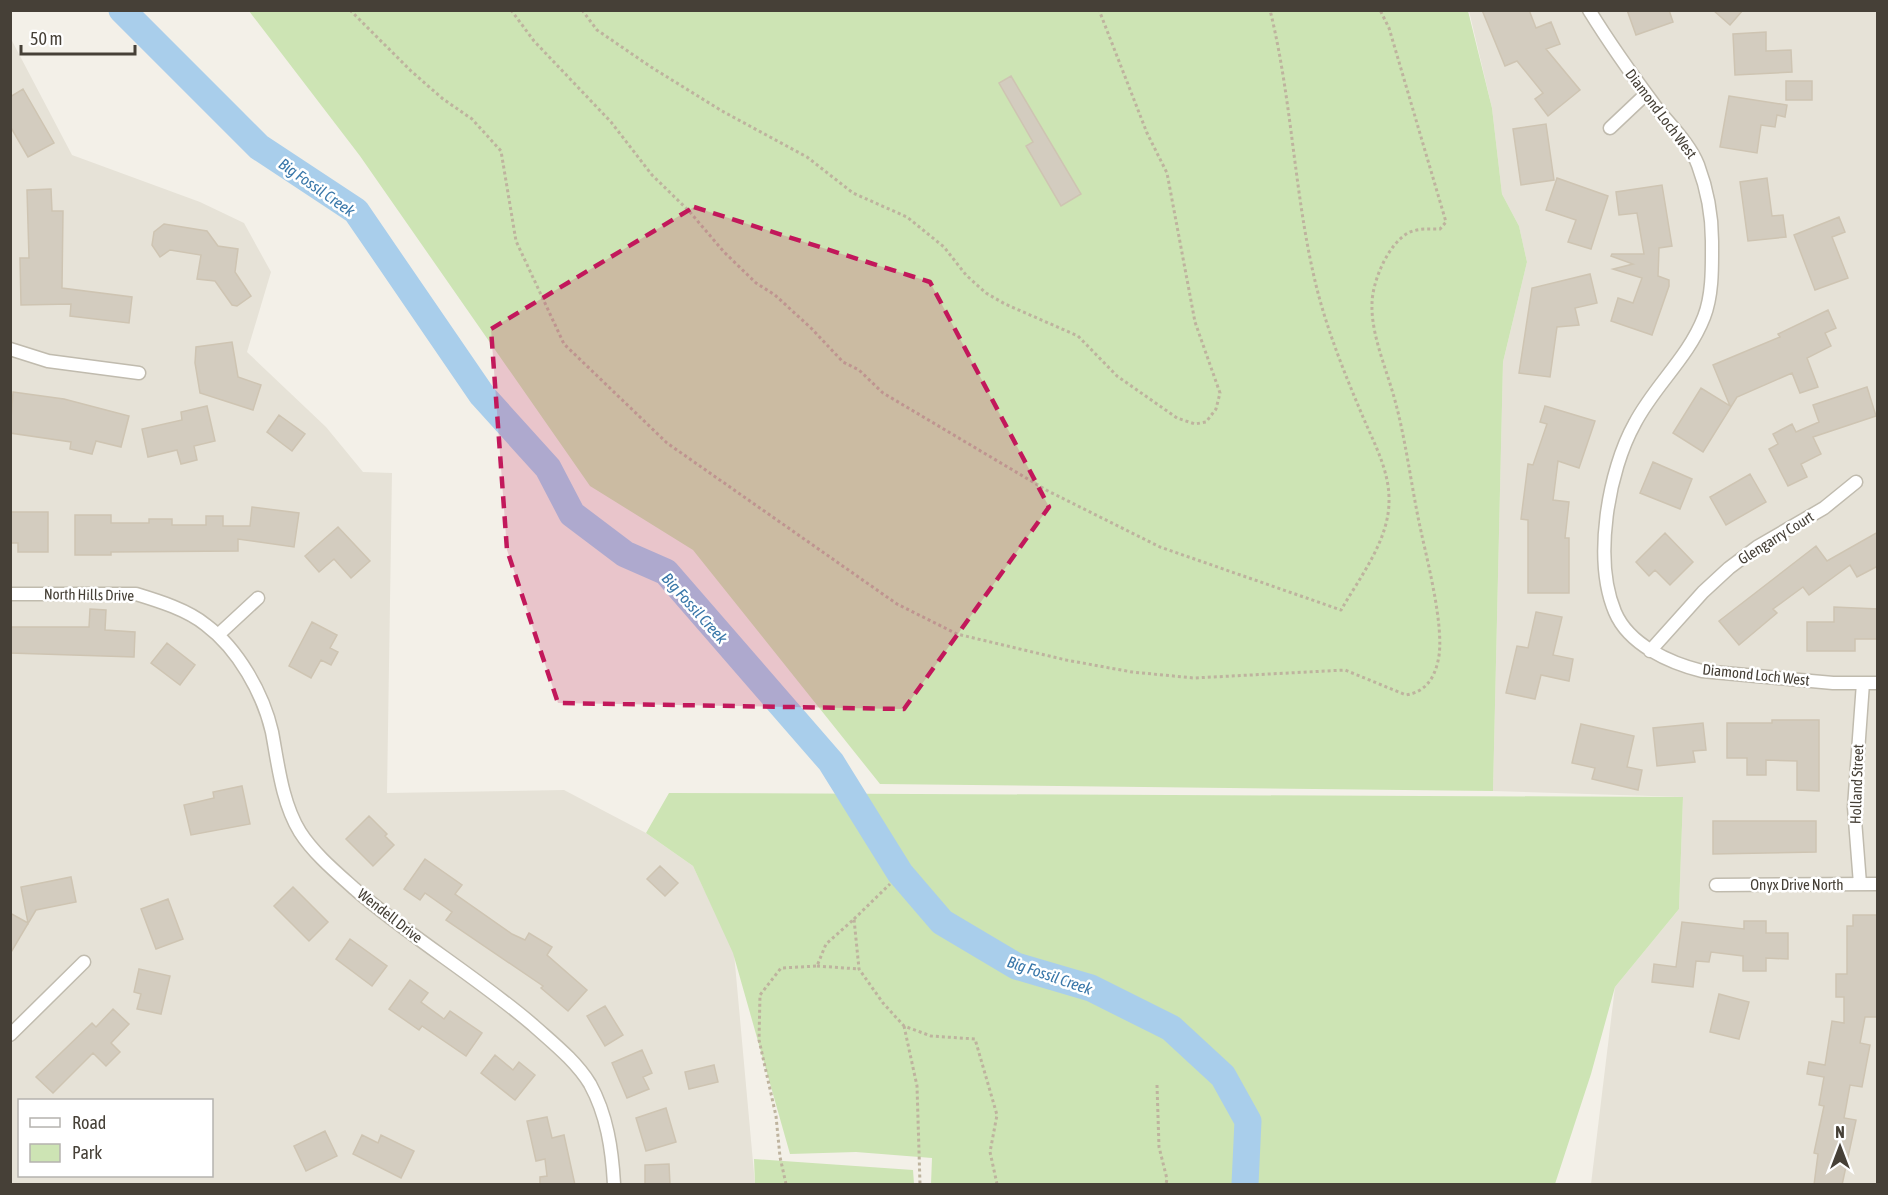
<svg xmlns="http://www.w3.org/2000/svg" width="1888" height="1195" viewBox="0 0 1888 1195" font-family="'Asap Condensed',sans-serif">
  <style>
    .residential { fill: #e6e2d7; fill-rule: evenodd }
    .green { fill: #cde4b4 }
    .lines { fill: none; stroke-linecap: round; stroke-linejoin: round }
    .river { stroke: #a9ceeb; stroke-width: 27 }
    .building { fill: #d3ccbf; stroke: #cec4b2; stroke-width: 1.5 }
    .minor-casing { stroke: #c0bbae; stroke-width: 15 }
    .path { stroke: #beb39e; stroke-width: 3; stroke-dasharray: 3 3; stroke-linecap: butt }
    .minor { stroke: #fff; stroke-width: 12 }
    .marked { fill: #c2185b; fill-opacity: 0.2; stroke: #c2185b; stroke-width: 4.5; stroke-dasharray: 12 8; stroke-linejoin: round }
    .labels { text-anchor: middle; stroke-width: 5; stroke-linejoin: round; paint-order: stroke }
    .street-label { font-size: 15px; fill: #464037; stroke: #fff }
    .water-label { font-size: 16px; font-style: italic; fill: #3977a9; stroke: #fff }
  </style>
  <rect width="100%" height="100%" fill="#f3f0e8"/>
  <path class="residential" d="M 1469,11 L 1877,11 L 1877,1184 L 1591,1184 L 1615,987 L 1679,909 L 1683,797 L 1493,791 L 1503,362 L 1527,262 L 1519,226 L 1502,194 L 1492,108 Z
    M 10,37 L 72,155 L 200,202 L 244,223 L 271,272 L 247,352 L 326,427 L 363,472 L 392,473 L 387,793 L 564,790 L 646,833 L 693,866 L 734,953 L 755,1184 L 11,1184 ZM 20,1100 L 212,1100 L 212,1176 L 20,1176 Z"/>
  <path class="green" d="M 249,11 L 1468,11 L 1492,108 L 1502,194 L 1519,226 L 1527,262 L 1503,362 L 1493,791 L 880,784 L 693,550 L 590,486 L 360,156 Z
    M 669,793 L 1683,797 L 1679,909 L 1615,987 L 1591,1074 L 1555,1184 L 931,1184 L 932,1158 L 856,1152 L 790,1154 L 733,953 L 693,866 L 646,833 Z
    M 754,1159 L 913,1170 L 914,1184 L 755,1184 Z"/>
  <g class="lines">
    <path class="river" d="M 122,10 L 259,147 L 356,211 L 482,395 L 548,468 L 572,514 L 625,554 L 666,572 L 831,762 L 900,873 L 942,922 L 1016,966 L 1091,988 L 1171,1028 L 1223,1076 L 1248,1121 L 1245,1184"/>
  </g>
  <path class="building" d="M 1482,10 L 1529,10 L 1536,28 L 1551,22 L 1560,44 L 1546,49 L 1580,90 L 1548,116 L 1535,99 L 1543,93 L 1517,61 L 1505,66 Z
    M 1627,10 L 1669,10 L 1673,22 L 1636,35 Z
    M 1713,10 L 1743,10 L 1730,25 Z
    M 1766,32 L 1766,51 L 1791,50 L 1792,72 L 1735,75 L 1733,34 Z
    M 1011,76 L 1081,194 L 1061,206 L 1026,146 L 1033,142 L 999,83 Z
    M 1786,81 L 1812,81 L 1812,100 L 1786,100 Z
    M 23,89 L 54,143 L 28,157 L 10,126 L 10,97 Z
    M 1729,96 L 1787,105 L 1785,117 L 1777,115 L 1775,127 L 1761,125 L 1757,153 L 1720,147 Z
    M 1546,124 L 1554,180 L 1521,185 L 1513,129 Z
    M 1557,178 L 1608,196 L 1591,249 L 1568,242 L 1576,220 L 1546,210 Z
    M 1767,178 L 1772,216 L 1783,215 L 1786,237 L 1748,241 L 1740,182 Z
    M 1662,185 L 1672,246 L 1659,248 L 1658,276 L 1669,280 L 1669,286 L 1652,335 L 1611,321 L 1618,298 L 1633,303 L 1642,278 L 1613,269 L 1633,264 L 1611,256 L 1612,254 L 1644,254 L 1637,213 L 1619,215 L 1616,192 Z
    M 51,189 L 52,211 L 63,211 L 62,288 L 132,297 L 129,323 L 70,316 L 71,304 L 21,305 L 20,258 L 29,258 L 27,190 Z
    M 1839,217 L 1845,232 L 1832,237 L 1848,278 L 1815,290 L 1794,235 Z
    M 164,224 L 207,231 L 218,246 L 238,249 L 235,272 L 251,296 L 237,306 L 232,305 L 215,281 L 197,279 L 201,255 L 170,250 L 160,257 L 152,245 L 154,232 Z
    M 1590,274 L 1597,303 L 1575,308 L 1579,325 L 1557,327 L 1550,377 L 1519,373 L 1532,288 Z
    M 1828,310 L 1836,328 L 1825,333 L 1831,346 L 1807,358 L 1818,387 L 1800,393 L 1792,373 L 1737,397 L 1703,452 L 1673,433 L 1701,388 L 1730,406 L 1713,365 L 1780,337 L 1778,334 Z
    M 232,342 L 238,377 L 261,385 L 253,410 L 200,393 L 195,363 L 196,347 Z
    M 1867,387 L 1876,416 L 1813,437 L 1821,454 L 1801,464 L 1807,477 L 1788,486 L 1769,449 L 1778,444 L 1773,434 L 1792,424 L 1796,432 L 1819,422 L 1813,405 Z
    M 13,392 L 64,399 L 129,416 L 121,447 L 96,441 L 92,454 L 70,449 L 71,442 L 10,433 Z
    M 207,406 L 215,441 L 194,446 L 197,460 L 181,464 L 177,450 L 148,457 L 142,429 L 182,420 L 181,412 Z
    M 1545,406 L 1595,421 L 1579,468 L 1558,461 L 1553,500 L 1569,502 L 1565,538 L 1569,538 L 1569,593 L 1528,593 L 1528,520 L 1521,519 L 1528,464 L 1533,465 L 1547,424 L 1540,422 Z
    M 279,415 L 305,434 L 292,451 L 267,432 Z
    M 1653,462 L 1692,479 L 1680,509 L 1640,493 Z
    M 1750,474 L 1766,502 L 1726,525 L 1710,497 Z
    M 252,507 L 299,513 L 294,547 L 238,539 L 238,551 L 111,552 L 111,555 L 75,555 L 75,515 L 111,515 L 111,523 L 149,523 L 149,519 L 172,519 L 172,525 L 206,525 L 206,516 L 223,516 L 223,526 L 250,526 Z
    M 10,512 L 48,512 L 48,552 L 18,552 L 18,543 L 10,543 Z
    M 338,527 L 370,561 L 351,578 L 334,559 L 319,572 L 305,556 Z
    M 1878,532 L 1878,566 L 1857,577 L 1850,565 L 1809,595 L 1803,587 L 1773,609 L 1777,613 L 1739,645 L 1719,621 L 1816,546 L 1827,561 Z
    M 1665,533 L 1693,562 L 1670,585 L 1655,570 L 1649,576 L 1636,562 Z
    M 1834,607 L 1878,609 L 1878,639 L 1855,639 L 1855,651 L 1807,651 L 1807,622 L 1834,622 Z
    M 90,609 L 106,610 L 105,630 L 135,632 L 134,657 L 10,653 L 10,627 L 89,627 Z
    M 1536,612 L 1562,617 L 1553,655 L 1573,659 L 1569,681 L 1541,675 L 1535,699 L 1506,693 L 1517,646 L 1528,648 Z
    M 312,622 L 337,635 L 330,648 L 338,652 L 331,665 L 321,660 L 311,678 L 289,666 Z
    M 167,643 L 195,665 L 180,685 L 151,663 Z
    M 1772,720 L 1819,720 L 1819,791 L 1797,790 L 1797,761 L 1766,760 L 1766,775 L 1747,775 L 1747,758 L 1727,758 L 1727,723 L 1772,723 Z
    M 1703,723 L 1706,750 L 1693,751 L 1695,762 L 1657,766 L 1653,728 Z
    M 1581,724 L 1634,736 L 1627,767 L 1642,770 L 1638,790 L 1592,779 L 1595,768 L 1572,763 Z
    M 242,786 L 250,824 L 191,835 L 184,805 L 214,798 L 213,792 Z
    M 369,816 L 387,834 L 385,836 L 394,845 L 373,866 L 346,839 Z
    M 1713,821 L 1816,821 L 1816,852 L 1713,854 Z
    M 425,859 L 462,885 L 455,894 L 512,934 L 525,940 L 529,933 L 552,947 L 547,955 L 587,990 L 568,1011 L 541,988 L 543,986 L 446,920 L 452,912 L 425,893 L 420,900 L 404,889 Z
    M 660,866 L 678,883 L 665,896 L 647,879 Z
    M 71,877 L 76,902 L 36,910 L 10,954 L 10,913 L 28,923 L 21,887 Z
    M 293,887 L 328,922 L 309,941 L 274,906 Z
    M 168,899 L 183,939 L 156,949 L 141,909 Z
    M 1853,915 L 1878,915 L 1877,1017 L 1865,1017 L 1860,1043 L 1870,1045 L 1862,1087 L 1850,1085 L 1844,1118 L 1856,1120 L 1842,1185 L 1814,1185 L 1818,1154 L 1814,1153 L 1824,1106 L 1819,1105 L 1824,1077 L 1807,1074 L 1809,1062 L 1825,1065 L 1832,1021 L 1844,1023 L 1844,997 L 1836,997 L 1836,974 L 1847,974 L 1847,926 L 1853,926 Z
    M 1744,921 L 1766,921 L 1766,933 L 1788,933 L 1788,959 L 1766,958 L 1766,971 L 1743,971 L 1743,956 L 1711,952 L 1709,962 L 1696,961 L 1693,987 L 1652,982 L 1654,964 L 1676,967 L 1682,922 L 1744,929 Z
    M 350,939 L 387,966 L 372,986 L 336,959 Z
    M 139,969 L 170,976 L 161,1014 L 137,1009 L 141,994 L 134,992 Z
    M 410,980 L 428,993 L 421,1002 L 444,1019 L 450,1011 L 482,1033 L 466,1056 L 422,1026 L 419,1030 L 389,1009 Z
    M 1719,994 L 1749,1002 L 1739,1039 L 1710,1032 Z
    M 605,1006 L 623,1035 L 605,1046 L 587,1016 Z
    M 113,1009 L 129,1024 L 111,1043 L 120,1052 L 106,1066 L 93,1053 L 53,1093 L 36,1077 L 92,1023 L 96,1027 Z
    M 642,1050 L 652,1073 L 643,1077 L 649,1089 L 627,1098 L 612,1063 Z
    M 495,1055 L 513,1070 L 519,1062 L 535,1075 L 515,1100 L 481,1073 Z
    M 714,1065 L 718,1082 L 689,1089 L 685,1072 Z
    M 666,1108 L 676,1142 L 646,1151 L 636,1118 Z
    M 547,1117 L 552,1138 L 564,1135 L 575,1185 L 540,1185 L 540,1177 L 547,1176 L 545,1159 L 536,1161 L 527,1121 Z
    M 325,1131 L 337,1156 L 306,1171 L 294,1146 Z
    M 362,1135 L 378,1143 L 381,1135 L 414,1151 L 401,1178 L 353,1154 Z
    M 669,1164 L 670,1185 L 645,1185 L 645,1165 Z"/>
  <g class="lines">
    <g class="minor-casing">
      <path id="minor" d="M 1589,10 C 1610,44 1632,75 1656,107 C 1670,125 1690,144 1698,165 C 1707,189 1712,216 1712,241 C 1712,265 1713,294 1704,317 C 1688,358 1655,385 1635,423 C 1608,471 1593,560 1615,612 C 1629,645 1670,663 1702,671 L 1833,683 L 1878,683
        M 1610,128 L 1646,94
        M 10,349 L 48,361 L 139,373
        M 10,594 L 136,594 C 159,601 188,610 206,625 C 238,649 263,693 272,732 C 278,764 282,803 300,832 C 314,854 337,873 357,891 C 413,939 477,977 533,1025 C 553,1043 576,1061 590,1084 C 607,1115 612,1149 614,1184
        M 218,635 L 258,598
        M 1650,651 L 1703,592 L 1729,568 L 1757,547 L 1824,508 L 1856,482
        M 1860,884 L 1854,807 L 1863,683
        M 1716,885 L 1878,884
        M 10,1035 L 84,962"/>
    </g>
    <path class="path" d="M 350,10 L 411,71 L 443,99 L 472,119 L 501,151 L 516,241 L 564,344 L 667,443 L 897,604 L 957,634 L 1066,660 L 1132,672 L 1194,678 L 1345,670 L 1406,695 C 1425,692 1434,679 1438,661 C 1446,628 1425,553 1418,517 C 1410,477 1405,436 1394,397 C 1386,368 1371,334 1372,304 C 1372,282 1388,244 1408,233 C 1418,228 1429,229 1440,229 L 1446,222 L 1389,28 L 1380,10
      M 511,10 L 534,41 L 611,122 L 652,175 L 689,211 L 724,252 L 756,283 L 775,295 L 812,329 L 843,362 L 859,370 L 883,393 L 1048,491 L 1160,547 L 1341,610 C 1360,577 1390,539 1389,499 C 1389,470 1374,443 1363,417 C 1346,377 1329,335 1318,293 C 1294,200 1293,103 1270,10
      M 582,10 L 597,30 L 651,67 L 722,111 L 807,157 L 853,193 L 907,217 L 944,247 L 966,275 L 986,293 L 1005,304 L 1078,336 L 1117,376 L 1177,418 L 1195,424 L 1206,422 L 1216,409 L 1220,393 L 1195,322 L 1167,173 L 1147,133 L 1099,10
      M 854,919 L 890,884
      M 817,966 L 859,969
      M 904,1026 L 917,1086 L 920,1184
      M 1157,1085 L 1159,1147 L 1167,1179 L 1166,1184
      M 786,1184 L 780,1157 L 776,1116 L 759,1040 L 760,995 L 781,968 L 817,966 L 826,944 L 854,919 L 859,969 L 883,1003 L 904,1026 L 931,1036 L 975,1039 L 997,1115 L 990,1152 L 997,1184"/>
    <use href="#minor" class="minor"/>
  </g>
  <path class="marked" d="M 694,207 L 930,282 L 1049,507 L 904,709 L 558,703 L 507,550 L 491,329 Z"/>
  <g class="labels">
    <g class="street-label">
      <text transform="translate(1661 114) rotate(53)" y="5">Diamond Loch West</text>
      <text transform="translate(1776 538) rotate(-32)" y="5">Glengarry Court</text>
      <text transform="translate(89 595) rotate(1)" y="5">North Hills Drive</text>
      <text transform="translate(1756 675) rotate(6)" y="5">Diamond Loch West</text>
      <text transform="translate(1857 784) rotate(-88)" y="5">Holland Street</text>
      <text x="1797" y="890">Onyx Drive North</text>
      <text transform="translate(390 916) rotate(38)" y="5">Wendell Drive</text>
    </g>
    <g class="water-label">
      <text transform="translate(317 187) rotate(35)" y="6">Big Fossil Creek</text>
      <text transform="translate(695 608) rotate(48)" y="6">Big Fossil Creek</text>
      <text transform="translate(1050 975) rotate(19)" y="6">Big Fossil Creek</text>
    </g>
  </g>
  <rect width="1888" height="1195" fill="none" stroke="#464037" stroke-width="24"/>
  <rect x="18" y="1099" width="195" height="78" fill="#ffffff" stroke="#b5b3af" stroke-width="1.5"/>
  <rect x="30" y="1118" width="30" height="9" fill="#ffffff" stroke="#b5b3af" stroke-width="1.5"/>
  <text x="72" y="1129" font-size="18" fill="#464037">Road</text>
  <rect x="30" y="1144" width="30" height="18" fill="#cde4b4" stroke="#b5b3af" stroke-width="1.5"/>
  <text x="72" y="1159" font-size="18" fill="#464037">Park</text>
  <g transform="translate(1840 1147)" stroke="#ffffff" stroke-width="4.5" paint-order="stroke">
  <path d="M0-4.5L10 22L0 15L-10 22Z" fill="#464037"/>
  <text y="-9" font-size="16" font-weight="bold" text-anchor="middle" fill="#464037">N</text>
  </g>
  <path d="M21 45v9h114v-9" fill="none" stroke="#464037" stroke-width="3"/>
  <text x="30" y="45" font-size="18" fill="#464037" stroke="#ffffff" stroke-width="4.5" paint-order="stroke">50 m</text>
</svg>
